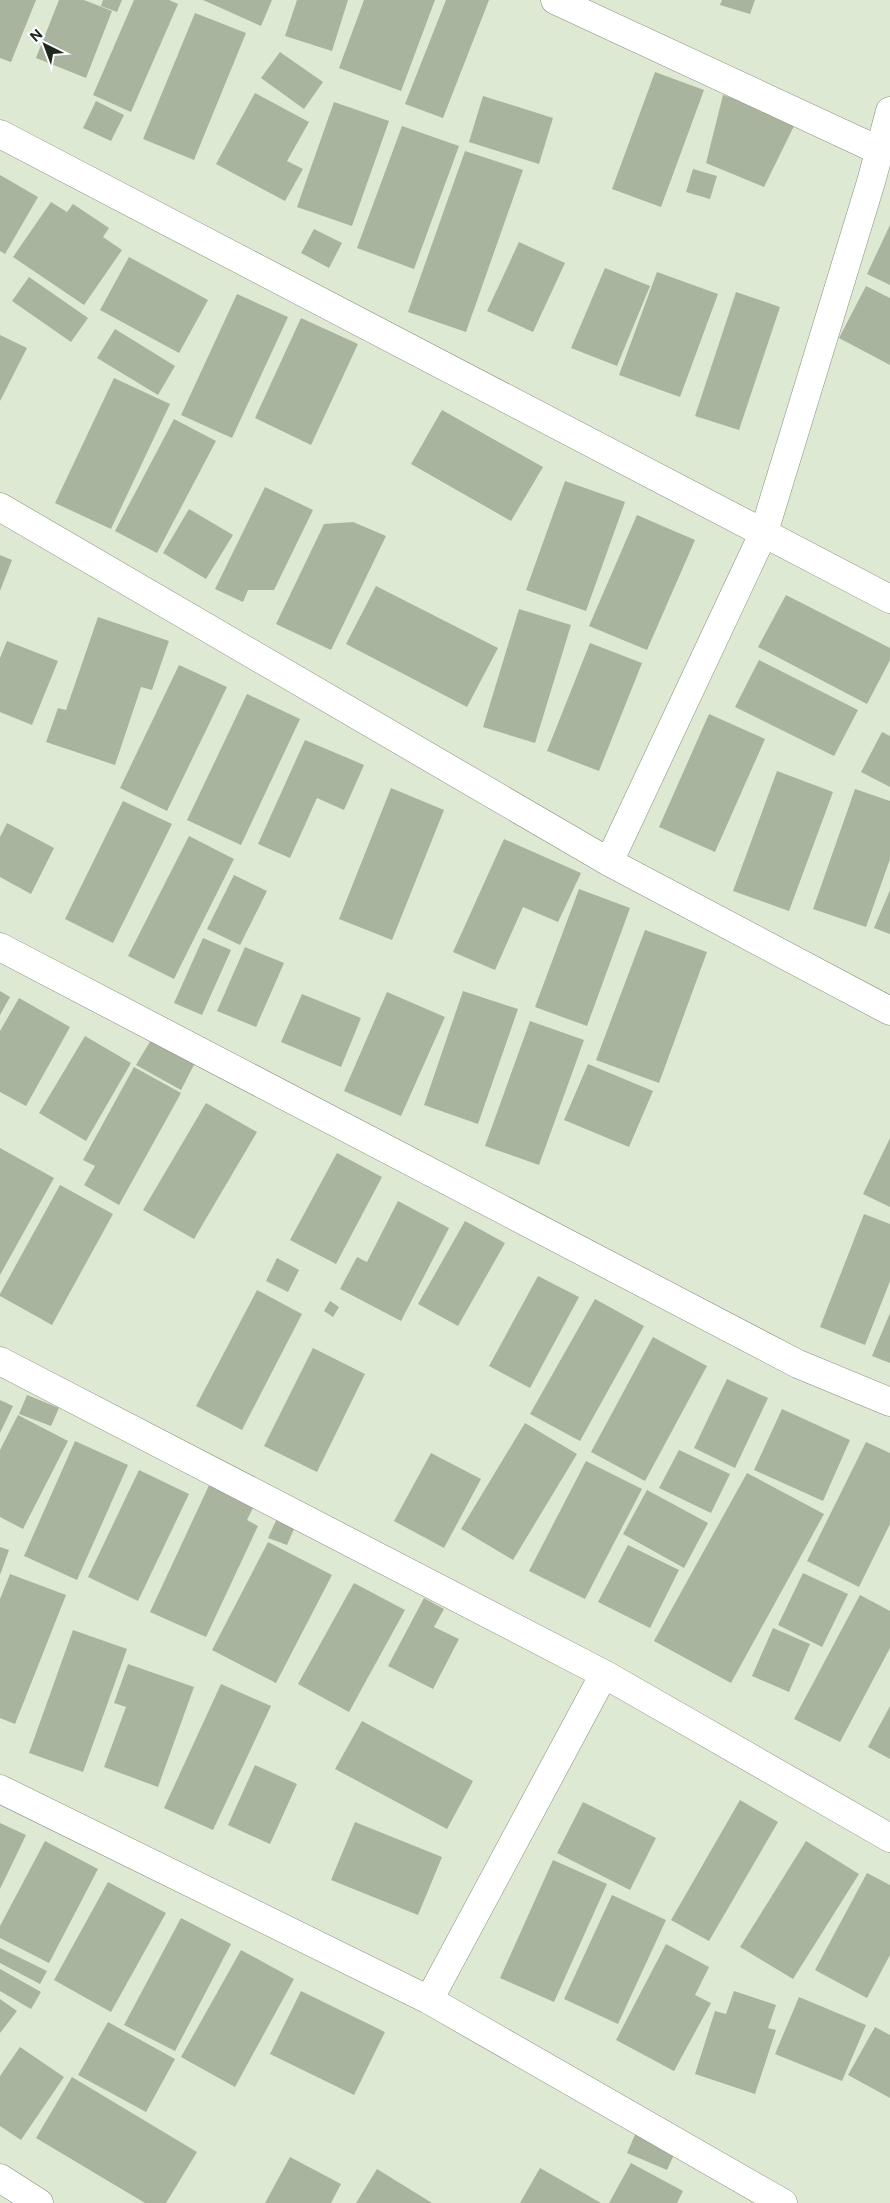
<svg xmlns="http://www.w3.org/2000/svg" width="890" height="2203" viewBox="0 0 890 2203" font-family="'Public Sans',sans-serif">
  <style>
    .building { fill: #a9b49e }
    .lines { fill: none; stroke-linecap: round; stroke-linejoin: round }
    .minor-casing { stroke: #86907b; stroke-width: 29 }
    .minor { stroke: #fff; stroke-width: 28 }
  </style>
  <rect width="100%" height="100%" fill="#dde9d2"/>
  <path class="building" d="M 0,0 L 36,0 L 11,62 L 0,58 Z
    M 59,0 L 84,0 L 112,11 L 86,78 L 36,58 Z
    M 103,0 L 122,0 L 117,12 L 101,6 Z
    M 134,0 L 169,0 L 178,4 L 131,112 L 93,95 Z
    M 203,0 L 272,0 L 261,26 Z
    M 297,0 L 348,0 L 332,51 L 285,36 Z
    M 364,0 L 435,0 L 401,91 L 339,68 Z
    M 446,0 L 489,0 L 443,118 L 405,104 Z
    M 722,0 L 755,0 L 750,14 L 720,5 Z
    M 195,13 L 246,33 L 194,160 L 143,139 Z
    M 280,52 L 323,82 L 304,109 L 261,78 Z
    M 655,72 L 704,90 L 661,207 L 612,189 Z
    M 255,93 L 309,122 L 287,161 L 303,169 L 285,201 L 216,164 Z
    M 723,95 L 779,113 L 795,124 L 764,187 L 706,163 Z
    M 483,96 L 553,118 L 539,164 L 469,142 Z
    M 96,101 L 124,115 L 111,141 L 83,128 Z
    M 334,102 L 389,121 L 352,226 L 297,207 Z
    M 402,126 L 459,146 L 414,269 L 357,248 Z
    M 465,151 L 523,170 L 466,332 L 408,312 Z
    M 693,169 L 717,176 L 710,199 L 686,192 Z
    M 0,175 L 38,197 L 5,254 L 0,251 Z
    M 51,202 L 67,212 L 73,204 L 109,228 L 103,237 L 122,250 L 84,305 L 13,257 Z
    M 890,225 L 890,285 L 867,274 Z
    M 314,229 L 342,243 L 329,268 L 301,253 Z
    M 519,242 L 565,263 L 533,332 L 487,311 Z
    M 129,257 L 208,300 L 179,353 L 100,310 Z
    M 605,268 L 650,286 L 617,366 L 571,348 Z
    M 657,272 L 718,294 L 680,397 L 619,375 Z
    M 29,277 L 88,318 L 71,342 L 12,301 Z
    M 866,286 L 890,298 L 890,365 L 839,338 Z
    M 736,292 L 780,307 L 739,430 L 695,416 Z
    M 237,294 L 288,317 L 232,438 L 181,415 Z
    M 301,318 L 358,344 L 311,445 L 255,418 Z
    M 115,329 L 175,366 L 158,395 L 97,358 Z
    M 0,335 L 27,348 L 0,401 Z
    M 114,378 L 170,404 L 111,529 L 55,503 Z
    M 442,410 L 543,467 L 511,521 L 411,464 Z
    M 174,419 L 216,441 L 157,553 L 115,531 Z
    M 565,481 L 625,502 L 586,611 L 526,590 Z
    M 265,487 L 313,510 L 274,590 L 248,590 L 243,602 L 215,589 Z
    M 189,509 L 233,535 L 206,579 L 163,553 Z
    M 637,515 L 695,540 L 647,650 L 589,626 Z
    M 353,522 L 386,536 L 331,650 L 276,624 L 324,524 Z
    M 0,555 L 12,560 L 0,591 Z
    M 376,586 L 498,648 L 467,707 L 346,644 Z
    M 786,595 L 890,648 L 890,660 L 867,704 L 758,647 Z
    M 519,609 L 571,625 L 535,743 L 483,727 Z
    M 98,617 L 169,641 L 152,690 L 141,687 L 115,765 L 46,742 L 58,708 L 66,710 Z
    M 7,641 L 58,661 L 32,725 L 0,712 L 0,658 Z
    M 590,643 L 642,663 L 599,771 L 547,751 Z
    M 759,660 L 858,710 L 834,756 L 735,707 Z
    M 179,665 L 227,687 L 167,811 L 120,788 Z
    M 247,694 L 300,719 L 241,845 L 187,820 Z
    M 709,714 L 765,739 L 715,852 L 659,827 Z
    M 882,732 L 890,736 L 890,787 L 861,772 Z
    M 305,740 L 364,765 L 344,810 L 317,798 L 290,858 L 258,844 Z
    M 777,771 L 833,792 L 789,911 L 733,891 Z
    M 391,788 L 444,810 L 392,940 L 339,919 Z
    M 855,789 L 890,801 L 890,859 L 866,927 L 813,909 Z
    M 123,801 L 172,824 L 113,943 L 65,919 Z
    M 7,823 L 54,848 L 31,894 L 0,877 L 0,837 Z
    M 189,836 L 234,859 L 174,979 L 128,956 Z
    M 504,839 L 581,873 L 558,922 L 523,907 L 495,970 L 453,952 Z
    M 234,875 L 267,891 L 240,945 L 207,929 Z
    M 579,889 L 630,908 L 587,1026 L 535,1007 Z
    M 890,890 L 890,934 L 874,928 Z
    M 645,930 L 707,952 L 659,1083 L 596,1060 Z
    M 203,938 L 231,950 L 202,1015 L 174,1003 Z
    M 245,947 L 284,963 L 256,1027 L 217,1011 Z
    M 0,991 L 10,997 L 0,1015 Z
    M 463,991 L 518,1009 L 478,1124 L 424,1105 Z
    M 387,992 L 445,1017 L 401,1116 L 344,1091 Z
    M 302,994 L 361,1018 L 341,1067 L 281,1042 Z
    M 19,998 L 70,1027 L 26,1106 L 0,1092 L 0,1031 Z
    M 530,1021 L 584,1040 L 539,1165 L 485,1146 Z
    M 85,1036 L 131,1063 L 86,1141 L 39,1113 Z
    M 151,1040 L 195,1063 L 181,1090 L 136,1065 Z
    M 588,1064 L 653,1091 L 629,1147 L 564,1120 Z
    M 134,1067 L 181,1093 L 119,1205 L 84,1185 L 95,1166 L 83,1160 Z
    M 206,1103 L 257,1132 L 194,1239 L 143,1210 Z
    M 890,1138 L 890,1207 L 863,1194 Z
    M 0,1148 L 54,1178 L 0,1275 Z
    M 337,1153 L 382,1177 L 336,1264 L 290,1240 Z
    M 60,1185 L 113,1214 L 52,1325 L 0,1296 L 0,1294 Z
    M 398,1201 L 449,1228 L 401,1321 L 340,1289 L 357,1257 L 367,1262 Z
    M 864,1214 L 890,1224 L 890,1281 L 865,1345 L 820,1327 Z
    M 465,1221 L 505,1243 L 458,1326 L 418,1304 Z
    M 277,1258 L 299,1270 L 288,1292 L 266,1281 Z
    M 538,1276 L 579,1297 L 530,1388 L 489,1366 Z
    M 257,1290 L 302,1314 L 242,1430 L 196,1406 Z
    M 595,1299 L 644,1326 L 580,1441 L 530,1414 Z
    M 330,1301 L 339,1307 L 333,1317 L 324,1311 Z
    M 890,1313 L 890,1363 L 872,1356 Z
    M 653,1337 L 707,1366 L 645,1481 L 591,1452 Z
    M 313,1348 L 365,1374 L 317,1472 L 264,1446 Z
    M 727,1379 L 768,1398 L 735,1468 L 694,1448 Z
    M 27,1395 L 59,1408 L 51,1426 L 19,1414 Z
    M 0,1400 L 13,1406 L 0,1433 Z
    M 782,1409 L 850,1440 L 823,1501 L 754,1470 Z
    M 18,1415 L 68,1441 L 23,1529 L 0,1517 L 0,1450 Z
    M 525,1423 L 577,1454 L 513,1560 L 461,1529 Z
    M 75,1441 L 128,1465 L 77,1580 L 24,1556 Z
    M 866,1442 L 890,1453 L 890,1524 L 859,1587 L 807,1561 Z
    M 679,1450 L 730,1474 L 711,1513 L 659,1488 Z
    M 431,1453 L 481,1479 L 444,1548 L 394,1521 Z
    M 586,1461 L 642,1489 L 585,1599 L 529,1571 Z
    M 139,1470 L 189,1494 L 138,1601 L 88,1577 Z
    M 747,1473 L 824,1514 L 731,1683 L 654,1641 Z
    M 211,1481 L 256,1502 L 247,1520 L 258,1526 L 206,1637 L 150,1612 Z
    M 647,1490 L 708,1523 L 684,1568 L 623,1534 Z
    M 280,1512 L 298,1520 L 287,1545 L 268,1538 Z
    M 268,1542 L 332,1575 L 276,1683 L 212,1650 Z
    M 628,1545 L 679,1570 L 650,1628 L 598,1602 Z
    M 0,1547 L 9,1550 L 0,1575 Z
    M 803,1573 L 848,1594 L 822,1647 L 778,1625 Z
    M 10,1574 L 66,1595 L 15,1724 L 0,1718 L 0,1599 Z
    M 354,1583 L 405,1610 L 349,1712 L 298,1684 Z
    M 860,1595 L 890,1611 L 890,1648 L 840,1742 L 794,1719 Z
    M 424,1598 L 444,1609 L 434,1627 L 459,1639 L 433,1689 L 388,1666 Z
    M 773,1628 L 810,1644 L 789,1692 L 752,1676 Z
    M 73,1630 L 127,1649 L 83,1772 L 29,1753 Z
    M 128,1664 L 194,1687 L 158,1787 L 104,1767 L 126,1707 L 114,1703 Z
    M 221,1684 L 271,1706 L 213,1830 L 164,1808 Z
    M 890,1706 L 890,1759 L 868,1747 Z
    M 362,1721 L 473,1781 L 447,1829 L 335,1769 Z
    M 255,1765 L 297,1784 L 270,1844 L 228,1825 Z
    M 740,1800 L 778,1822 L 709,1941 L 671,1920 Z
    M 583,1802 L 656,1838 L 630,1890 L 557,1853 Z
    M 355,1822 L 442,1857 L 418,1915 L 331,1880 Z
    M 0,1823 L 26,1835 L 0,1889 Z
    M 45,1841 L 98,1869 L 49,1963 L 0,1938 L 0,1926 Z
    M 806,1841 L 859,1874 L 793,1979 L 740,1947 Z
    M 553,1860 L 607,1884 L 554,2002 L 500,1978 Z
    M 867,1873 L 890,1885 L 890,1955 L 867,1998 L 815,1970 Z
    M 108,1882 L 166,1913 L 111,2012 L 54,1980 Z
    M 612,1895 L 666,1920 L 618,2024 L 564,1999 Z
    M 181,1918 L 231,1944 L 175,2051 L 124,2025 Z
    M 666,1944 L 709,1967 L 695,1995 L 711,2003 L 674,2071 L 616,2040 Z
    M 0,1948 L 47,1971 L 40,1984 L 0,1963 Z
    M 241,1950 L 294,1979 L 235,2087 L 181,2057 Z
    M 0,1969 L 41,1992 L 31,2009 L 0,1991 Z
    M 301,1991 L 385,2032 L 354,2095 L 270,2054 Z
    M 734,1991 L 776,2005 L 768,2028 L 776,2030 L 755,2094 L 695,2074 L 715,2011 L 726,2014 Z
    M 799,1997 L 866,2025 L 842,2081 L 775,2054 Z
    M 0,1999 L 17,2011 L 0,2033 Z
    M 108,2022 L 175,2059 L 146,2112 L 78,2075 Z
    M 875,2027 L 890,2035 L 890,2098 L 848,2075 Z
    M 20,2047 L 64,2077 L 21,2140 L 0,2126 L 0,2076 Z
    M 72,2077 L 197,2152 L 166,2203 L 145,2203 L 36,2138 Z
    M 637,2130 L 677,2148 L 667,2170 L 627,2153 Z
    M 290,2157 L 341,2184 L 331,2203 L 265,2203 Z
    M 631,2163 L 683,2191 L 677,2203 L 609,2203 Z
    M 540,2168 L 601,2203 L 520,2203 Z
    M 377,2169 L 432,2203 L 356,2203 Z"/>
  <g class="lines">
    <g class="minor-casing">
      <path id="minor" d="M 555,0 L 878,150
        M 0,134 L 890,599
        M 0,507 L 609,862 L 890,1011
        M 609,862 L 764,532 L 871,182 L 890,111
        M 0,947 L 798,1364 L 890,1402
        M 0,1361 L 604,1674 L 890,1838
        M 0,1789 L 429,2000 L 783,2203
        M 429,2000 L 604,1674
        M 0,2178 L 39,2203"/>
    </g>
    <use href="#minor" class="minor"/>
  </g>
  <g transform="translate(45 45) rotate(318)" stroke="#ffffff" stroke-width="4" paint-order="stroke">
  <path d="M0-4L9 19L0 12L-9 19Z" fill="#22271e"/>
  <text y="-8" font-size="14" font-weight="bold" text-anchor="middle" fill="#22271e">N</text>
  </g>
</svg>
